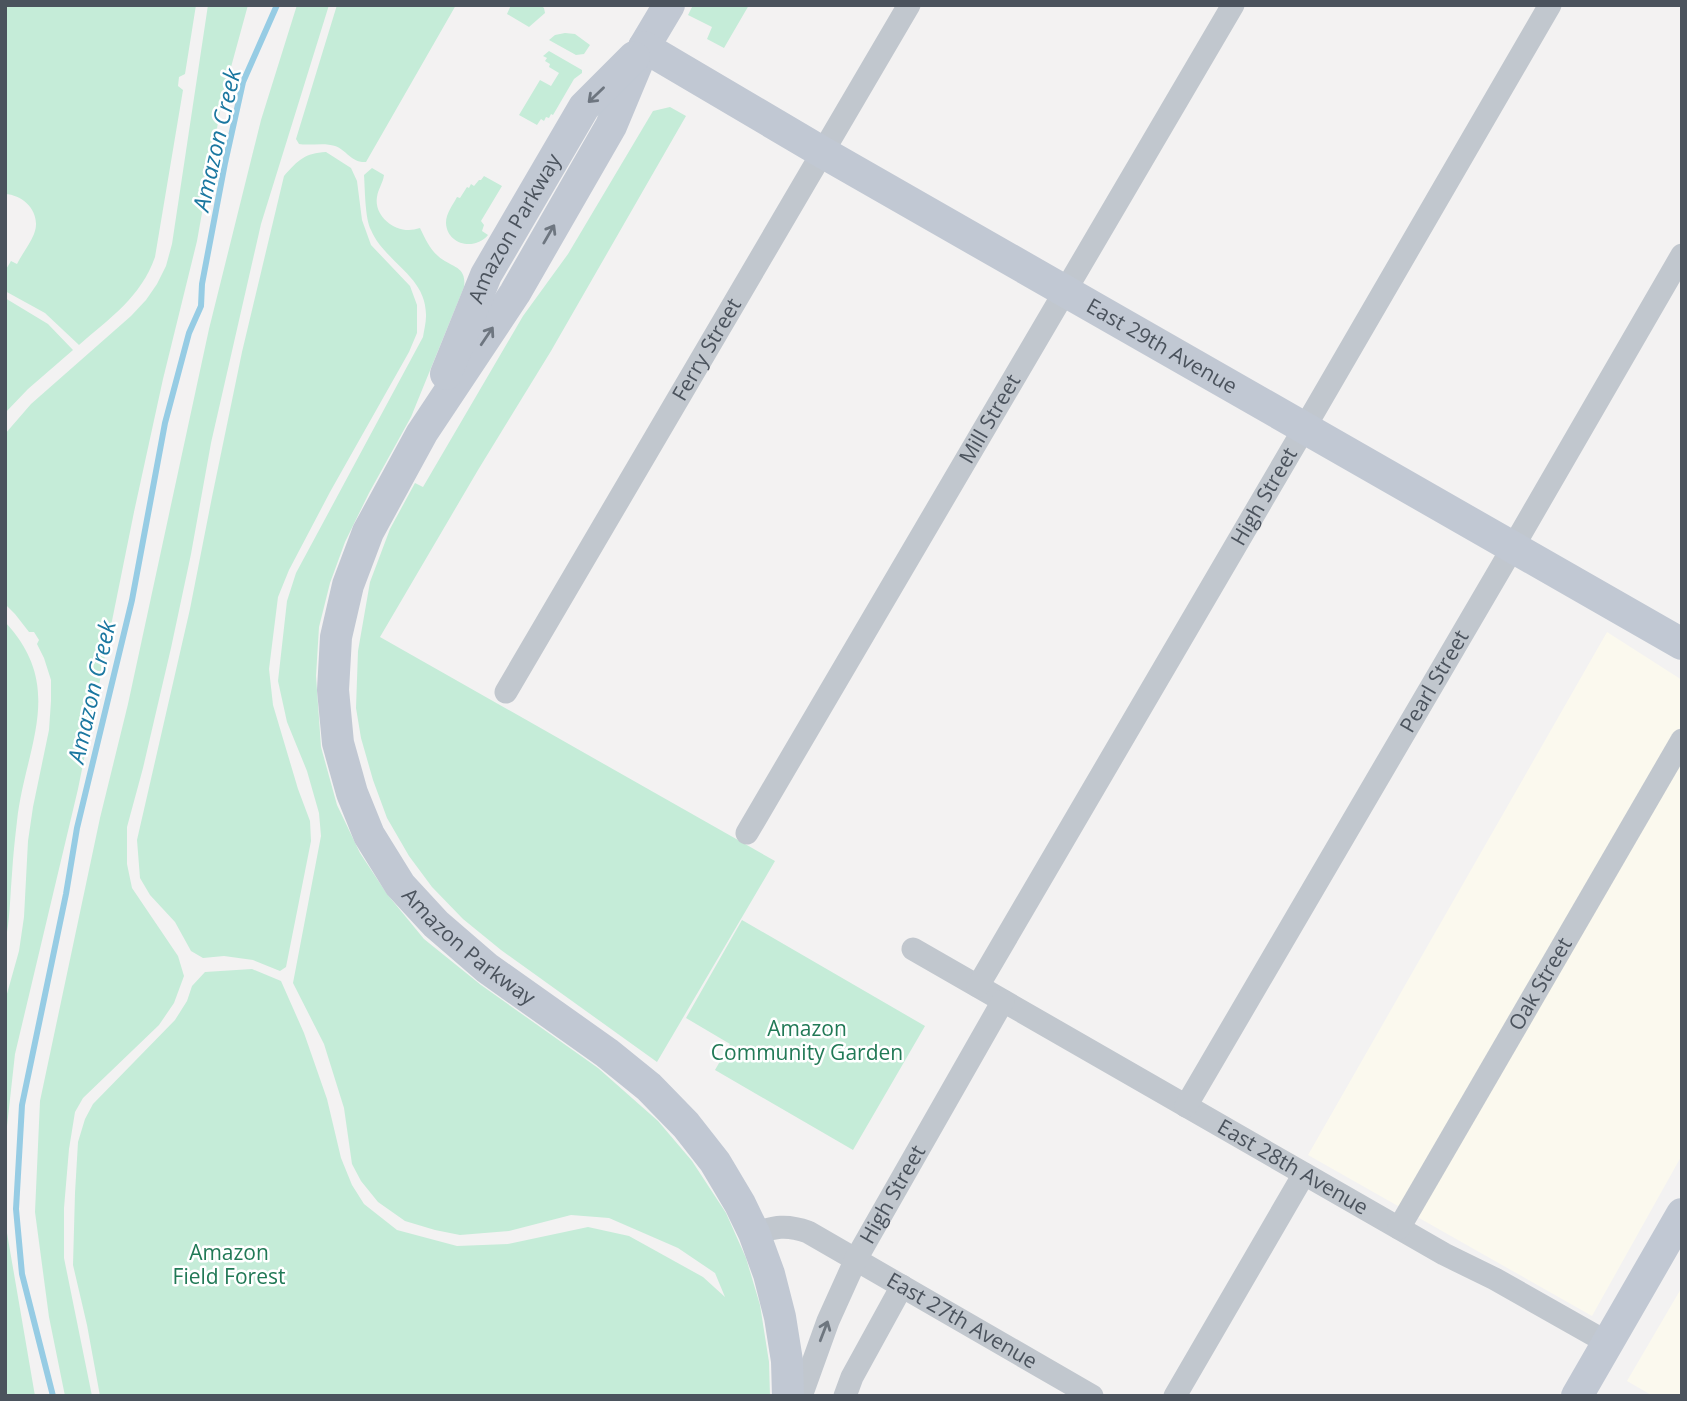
<svg xmlns="http://www.w3.org/2000/svg" width="1687" height="1401" viewBox="0 0 1687 1401" font-family="'Open Sans',sans-serif">
  <style>
    .commercial { fill: #fbf9ee }
    .green { fill: #c5ecd8 }
    .lines { fill: none; stroke-linecap: round; stroke-linejoin: round }
    .stream { stroke: #96cce4; stroke-width: 6 }
    .minor { stroke: #c1c7ce; stroke-width: 23 }
    .secondary { stroke: #c1c8d3; stroke-width: 32 }
    .oneway { stroke: #6e7680 }
    .oneway2 { stroke: #6e767f }
    .labels { text-anchor: middle; stroke-width: 5; stroke-linejoin: round; paint-order: stroke }
    .street-label { font-size: 21px; fill: #4b535d; stroke: #fff }
    .park-label { font-size: 21px; fill: #217956; stroke: #fff }
    .water-label { font-size: 23px; font-style: italic; fill: #1a77a0; stroke: #fff }
  </style>
  <rect width="100%" height="100%" fill="#f3f2f2"/>
  <path class="commercial" d="M 1607,632 L 1682,680 L 1682,1155 L 1592,1316 L 1308,1155 Z
    M 1682,1287 L 1682,1396 L 1653,1396 L 1627,1381 Z"/>
  <path class="green" d="M 5,5 L 196,5 L 185,74 L 179,77 L 178,86 L 183,90 L 155,257 C 141,297 110,318 79,345 L 45,313 L 5,291 L 5,271 L 11,261 L 17,264 C 22,254 30,244 34,234 C 42,214 25,195 5,194 Z
    M 208,5 L 248,5 L 222,100 L 197,241 L 163,379 L 134,512 L 78,789 L 15,1054 L 5,1144 L 7,1233 L 35,1396 L 5,1396 L 5,1001 L 19,951 L 24,917 L 28,841 L 33,807 L 49,730 L 51,701 L 51,680 L 44,658 L 37,644 L 39,640 L 34,632 L 29,632 L 15,614 L 5,604 L 5,434 L 31,404 L 131,316 L 146,300 L 157,284 L 166,266 L 172,244 Z
    M 297,5 L 329,5 L 261,224 L 211,443 L 191,554 L 171,648 L 143,768 L 127,827 L 127,864 L 132,888 L 178,956 L 184,976 L 174,1003 L 159,1025 L 83,1098 L 75,1112 L 69,1149 L 64,1208 L 64,1258 L 92,1396 L 65,1396 L 49,1317 L 35,1212 L 40,1101 L 100,818 L 128,704 L 209,329 L 261,120 Z
    M 337,5 L 456,5 L 366,162 C 351,163 347,150 335,146 C 324,142 310,146 299,144 L 296,139 Z
    M 511,5 L 540,5 L 544,8 L 545,13 L 529,27 L 507,14 Z
    M 693,5 L 749,5 L 724,48 L 707,39 L 712,27 L 688,15 Z
    M 565,33 L 575,34 L 590,45 L 584,54 L 576,55 L 549,40 L 555,35 Z
    M 549,51 L 582,70 L 582,73 L 574,79 L 553,115 L 551,114 L 549,118 L 546,117 L 544,121 L 541,119 L 537,125 L 519,115 L 540,80 L 551,86 L 559,73 L 549,67 L 550,64 L 545,61 L 547,58 L 543,56 Z
    M 670,107 L 686,116 L 551,351 L 478,470 L 380,637 L 775,861 L 657,1062 L 501,950 L 463,919 L 432,887 L 409,856 L 387,818 L 373,780 L 361,738 L 356,708 L 358,651 L 370,582 L 390,529 L 415,483 L 423,487 L 523,316 L 568,254 L 653,111 Z
    M 326,152 L 351,168 L 357,181 L 362,220 L 371,245 L 410,286 L 417,305 L 417,333 L 409,352 L 330,492 L 289,570 L 278,597 L 269,669 L 273,705 L 298,789 L 310,821 L 311,841 L 286,967 L 280,971 L 253,960 L 224,956 L 203,958 L 191,951 L 175,922 L 150,895 L 140,878 L 137,840 L 190,609 L 212,497 L 242,352 L 284,176 C 298,160 305,153 326,152 Z
    M 372,168 L 384,175 C 383,183 378,189 377,197 C 374,214 391,230 409,230 C 412,230 416,229 420,228 C 425,238 429,248 438,256 C 451,268 467,265 464,287 L 411,417 L 369,493 L 345,542 L 330,583 L 319,627 L 316,676 L 321,747 L 337,805 L 360,853 L 387,894 L 424,939 L 481,985 L 598,1068 L 658,1121 L 692,1161 L 726,1213 L 746,1258 L 760,1305 L 769,1362 L 770,1396 L 100,1396 L 87,1325 L 73,1265 L 75,1193 L 78,1142 L 85,1119 L 93,1104 L 175,1020 L 187,1001 L 192,986 L 205,972 L 252,969 L 281,981 L 304,1033 L 327,1099 L 341,1158 L 352,1185 L 364,1204 L 397,1230 L 457,1246 L 508,1244 L 588,1227 L 629,1236 L 703,1277 L 725,1297 L 715,1273 L 678,1248 L 609,1218 L 571,1215 L 509,1231 L 460,1235 L 435,1230 L 405,1221 L 378,1202 L 361,1181 L 352,1164 L 344,1108 L 324,1044 L 293,983 L 321,836 L 319,813 L 307,771 L 287,722 L 278,681 L 287,601 L 296,573 L 423,337 C 424,330 426,323 426,316 C 427,276 385,263 371,230 C 365,219 365,189 364,175 Z
    M 484,176 L 502,186 L 481,221 L 484,225 L 482,231 L 488,235 C 475,251 447,245 446,223 C 446,213 453,205 457,197 L 460,198 L 467,187 L 469,188 L 471,184 L 474,186 L 479,180 L 481,180 Z
    M 5,298 L 48,324 L 73,350 L 28,389 L 5,413 Z
    M 5,622 C 67,688 25,747 17,821 C 15,838 13,856 12,874 C 10,897 10,921 5,943 Z
    M 742,920 L 925,1026 L 853,1150 L 715,1070 L 730,1044 L 686,1018 Z"/>
  <g class="lines">
    <path class="stream" d="M 53,1396 L 22,1274 L 16,1209 L 22,1105 L 66,894 L 77,828 L 132,600 L 165,423 L 189,333 L 201,306 L 202,284 L 225,163 L 243,82 L 277,5"/>
    <g class="minor">
      <path id="s1" d="M 506,692 L 909,5"/>
      <path id="s2" d="M 747,833 L 1233,5"/>
      <path id="s3" d="M 913,949 L 1315,1180 L 1444,1254 L 1495,1279 L 1608,1343"/>
      <path id="s4" d="M 978,986 L 1305,427 L 1550,5"/>
      <path id="s5" d="M 1186,1106 L 1502,566 L 1682,255"/>
      <path id="s6" d="M 1399,1228 L 1682,740"/>
      <path id="s7" d="M 754,1233 C 775,1227 786,1224 808,1232 L 1092,1396"/>
      <path id="s8" d="M 801,1396 L 828,1321 L 856,1259 L 1003,1001"/>
      <path d="M 845,1396 L 852,1377 L 902,1286"/>
      <path d="M 1175,1396 L 1304,1174"/>
    </g>
    <g class="secondary">
      <path id="s9" d="M 669,5 L 644,47 L 611,126 L 515,293 L 422,433 L 368,532 L 348,585 L 336,637 L 333,690 L 338,743 L 352,793 L 369,835 L 400,885 L 436,924 L 487,968 L 607,1053 L 649,1087 L 686,1125 L 715,1162 L 740,1204 L 754,1233 L 769,1274 L 780,1317 L 787,1361 L 788,1396"/>
      <path id="s10" d="M 644,47 L 822,152 L 1682,644"/>
      <path id="s11" d="M 446,374 L 486,275 L 584,107 L 634,57"/>
      <path d="M 1577,1396 L 1682,1214"/>
    </g>
  </g>
  <defs><path id="oneway-shaft" d="M-6 0H5M1.5-3L5.5 0L1.5 3" fill="none" stroke-width="1.6" stroke-linecap="round" stroke-linejoin="round" transform="scale(1.75)"/></defs>
  <g class="oneway">
    <use href="#oneway-shaft" transform="translate(596 95) rotate(136)"/>
    <use href="#oneway-shaft" transform="translate(549 234) rotate(-60)"/>
    <use href="#oneway-shaft" transform="translate(487 336) rotate(-56)"/>
  </g>
  <use class="oneway2" href="#oneway-shaft" transform="translate(824 1331) rotate(-69)"/>
  <g class="labels">
    <g class="street-label">
      <text dy="7" stroke="none"><textPath href="#s11" startOffset="161">Amazon Parkway</textPath></text>
      <text dy="7" stroke="none"><textPath href="#s10" startOffset="598">East 29th Avenue</textPath></text>
      <text dy="7" stroke="none"><textPath href="#s1" startOffset="397">Ferry Street</textPath></text>
      <text dy="7" stroke="none"><textPath href="#s2" startOffset="480">Mill Street</textPath></text>
      <text dy="7" stroke="none"><textPath href="#s4" startOffset="567">High Street</textPath></text>
      <text dy="7" stroke="none"><textPath href="#s5" startOffset="492">Pearl Street</textPath></text>
      <text dy="7" stroke="none"><textPath href="#s9" startOffset="1073">Amazon Parkway</textPath></text>
      <text dy="7" stroke="none"><textPath href="#s6" startOffset="282">Oak Street</textPath></text>
      <text dy="7" stroke="none"><textPath href="#s3" startOffset="438">East 28th Avenue</textPath></text>
      <text dy="7" stroke="none"><textPath href="#s8" startOffset="222">High Street</textPath></text>
      <text dy="7" stroke="none"><textPath href="#s7" startOffset="233">East 27th Avenue</textPath></text>
    </g>
    <g class="park-label">
      <text x="807" y="1036">Amazon<tspan x="807" dy="24">Community Garden</tspan></text>
      <text x="229" y="1260">Amazon<tspan x="229" dy="24">Field Forest</tspan></text>
    </g>
    <g class="water-label">
      <text transform="translate(217 140) rotate(-77)" y="8">Amazon Creek</text>
      <text transform="translate(92 692) rotate(-77)" y="8">Amazon Creek</text>
    </g>
  </g>
  <rect width="1687" height="1401" fill="none" stroke="#4b535d" stroke-width="14"/>
</svg>
